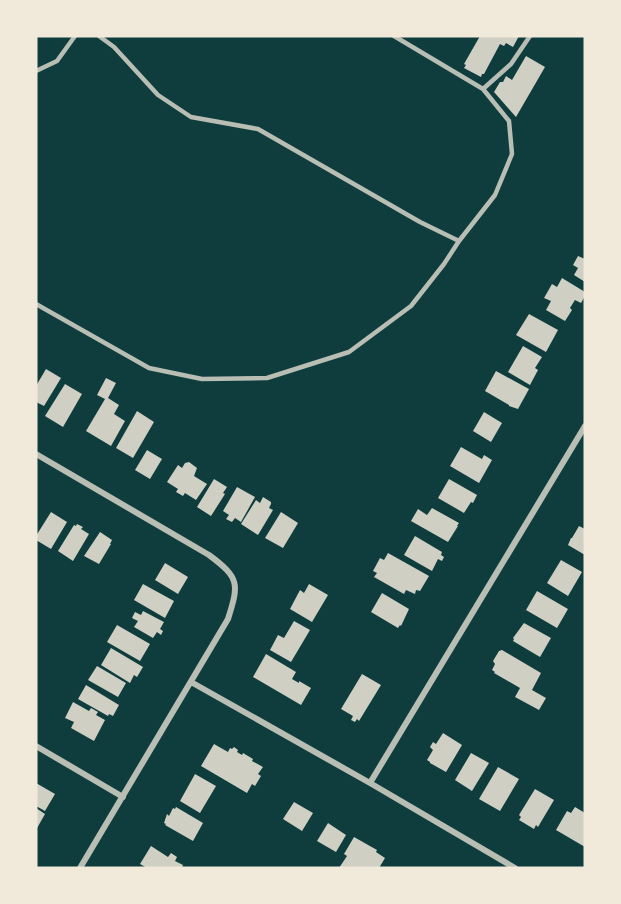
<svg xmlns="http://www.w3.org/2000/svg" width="621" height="904" viewBox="0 0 621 904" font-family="Rubik,sans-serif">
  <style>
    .building { fill: #cfcfc3 }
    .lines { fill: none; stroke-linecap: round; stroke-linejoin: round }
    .service { stroke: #b8beb3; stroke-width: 4.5 }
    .minor { stroke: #b8beb3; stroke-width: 6 }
  </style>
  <rect width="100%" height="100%" fill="#0f3d3e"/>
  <path class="building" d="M 480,36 L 519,36 L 513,47 L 506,43 L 504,46 L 500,44 L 484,74 L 482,74 L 481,77 L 464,68 L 466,65 L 464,64 Z
    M 526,56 L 545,67 L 516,117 L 494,92 L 500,82 L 503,82 L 506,76 L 512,80 Z
    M 578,256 L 585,259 L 585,282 L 574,275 L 578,268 L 573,265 Z
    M 562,278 L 585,292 L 585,296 L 581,303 L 575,300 L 570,308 L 572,310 L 565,321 L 546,310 L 551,301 L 544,298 L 552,284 L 557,287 Z
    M 529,314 L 558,330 L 546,352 L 516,335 Z
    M 523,346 L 542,357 L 535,368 L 538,370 L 530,385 L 508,372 Z
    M 46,369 L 61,378 L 44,406 L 36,402 L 36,386 Z
    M 496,371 L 529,389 L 518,409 L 509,406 L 509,405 L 485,391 Z
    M 106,378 L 116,383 L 108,398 L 119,405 L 114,414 L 125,421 L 111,446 L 86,431 L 105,399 L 97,395 Z
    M 65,384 L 82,394 L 63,427 L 45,416 Z
    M 137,411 L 154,422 L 133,458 L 116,448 Z
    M 484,412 L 502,423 L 491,442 L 473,431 Z
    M 461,447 L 482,459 L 484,455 L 492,460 L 479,483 L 450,466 Z
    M 147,450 L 162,459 L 150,479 L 135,470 Z
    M 189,462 L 197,468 L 194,476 L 207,484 L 196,500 L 185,493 L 183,496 L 176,492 L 178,489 L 167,482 L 178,465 L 182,468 L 185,463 Z
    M 214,479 L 227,487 L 223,493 L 225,494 L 211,516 L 197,507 Z
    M 449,479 L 477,495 L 473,503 L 471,502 L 464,513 L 438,498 Z
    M 237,487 L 255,497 L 241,522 L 235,518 L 232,522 L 226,519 L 229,515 L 223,511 Z
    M 263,497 L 271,502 L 271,504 L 269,508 L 273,510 L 258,535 L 241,524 L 256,500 L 260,503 Z
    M 432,508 L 459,523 L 457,526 L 458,526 L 448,542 L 411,521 L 418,509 L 427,515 Z
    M 51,512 L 67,522 L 51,549 L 36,540 L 36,536 Z
    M 281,512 L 298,523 L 283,548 L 265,538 Z
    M 77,524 L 83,527 L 81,529 L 89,534 L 73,561 L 58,551 L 74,525 L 76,526 Z
    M 579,526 L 585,529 L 585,555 L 568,545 L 571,538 L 572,538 Z
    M 100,532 L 112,540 L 110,544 L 111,544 L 99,564 L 84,556 Z
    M 415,536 L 442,552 L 441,555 L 444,557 L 442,561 L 438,559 L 432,571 L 404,555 Z
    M 388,553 L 429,576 L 420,591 L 416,590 L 415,594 L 406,590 L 404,594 L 374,577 L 377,573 L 373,571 L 380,558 L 384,560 Z
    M 561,560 L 582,572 L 568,596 L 547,583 Z
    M 165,563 L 188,577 L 178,594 L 155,580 Z
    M 143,584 L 174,601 L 165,618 L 134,600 Z
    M 309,584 L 328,595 L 312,622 L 290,609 L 300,590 L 304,593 Z
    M 537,591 L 568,609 L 557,628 L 526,610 Z
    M 382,593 L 409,609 L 401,626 L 400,625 L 398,628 L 371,612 Z
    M 143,611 L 164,622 L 160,629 L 163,631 L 161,635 L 157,632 L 153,638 L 134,627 L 138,621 L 132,618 L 135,612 L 141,615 Z
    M 294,621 L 310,630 L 291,662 L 270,650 L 278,635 L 284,638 Z
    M 524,623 L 551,638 L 540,657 L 513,641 L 514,639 L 513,638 Z
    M 117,625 L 150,644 L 140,661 L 107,642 Z
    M 111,648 L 143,667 L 137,677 L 134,675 L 130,683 L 101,665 Z
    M 502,650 L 541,673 L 532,690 L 546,698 L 539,710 L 515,697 L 520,688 L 494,673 L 495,672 L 492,670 L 495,664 L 493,661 L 499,651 Z
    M 266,654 L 296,672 L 292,679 L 299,683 L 299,681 L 311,688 L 301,705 L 253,677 Z
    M 97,666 L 126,683 L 118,697 L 88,680 Z
    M 362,674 L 381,685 L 359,721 L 357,719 L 355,722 L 351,720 L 353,716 L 341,709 Z
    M 86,685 L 119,705 L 113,716 L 109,714 L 108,716 L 78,699 Z
    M 73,702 L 89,711 L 91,708 L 98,712 L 96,715 L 105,720 L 94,741 L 71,728 L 74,722 L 65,718 Z
    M 443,733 L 462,745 L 446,772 L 430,763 L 430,762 L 427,760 L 433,750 L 430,747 L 433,742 L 436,744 Z
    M 214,744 L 228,752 L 230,748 L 232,749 L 234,747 L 238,750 L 237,752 L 242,755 L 243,753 L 253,759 L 252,761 L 263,767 L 258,774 L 261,776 L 255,786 L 252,784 L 247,793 L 201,766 Z
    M 471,753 L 489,763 L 472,791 L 455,780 Z
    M 498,767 L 519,779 L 500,811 L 479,799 Z
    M 195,774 L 216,786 L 200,813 L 180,801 Z
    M 36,783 L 55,794 L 45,811 L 36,806 Z
    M 535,789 L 554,800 L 538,827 L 536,825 L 534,829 L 519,820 L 521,817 L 519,815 Z
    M 294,802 L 313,813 L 302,831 L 283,819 Z
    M 176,807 L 203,823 L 193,841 L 165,825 L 166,824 L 164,823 L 167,814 L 169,816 L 173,808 L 175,809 Z
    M 575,807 L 585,813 L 585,847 L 556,830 L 567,811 L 571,813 Z
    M 36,808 L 45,814 L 36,830 Z
    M 328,823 L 346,835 L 336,852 L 317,841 Z
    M 354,837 L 377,850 L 376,852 L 385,858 L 379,868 L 339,868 L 347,856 L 344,854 Z
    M 151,846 L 168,857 L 171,853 L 177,857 L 175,861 L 183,865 L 182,868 L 147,868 L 140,864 Z"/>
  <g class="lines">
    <path class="service" d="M 99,36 L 114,47 L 158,95 L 191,117 L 258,129 L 420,222 L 459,241 L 495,195 L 512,154 L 509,121 L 483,89
      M 394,36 L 483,89 L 511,64 L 530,36
      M 36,71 L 57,61 L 75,36
      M 36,304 L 149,368 L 202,379 L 267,378 L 349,352 L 411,306 L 444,264 L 459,241"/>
    <path class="minor" d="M 36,454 L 209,555 C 240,578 239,584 228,619 L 80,868
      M 191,682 L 370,783 L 515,868
      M 36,746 L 123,797
      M 370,783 L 585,426"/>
  </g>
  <rect width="621" height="904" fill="none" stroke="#f1e9da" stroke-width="75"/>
</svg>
